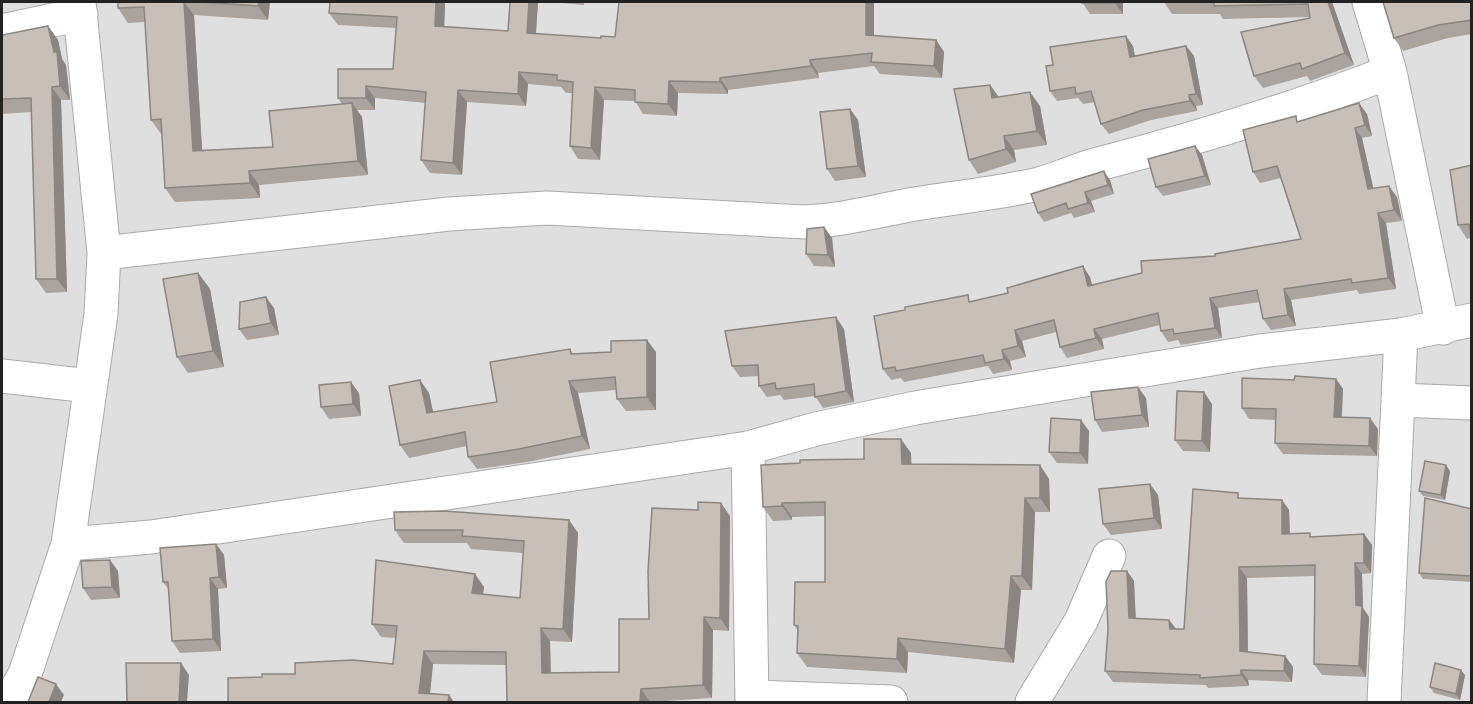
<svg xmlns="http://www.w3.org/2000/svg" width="1473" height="704" viewBox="0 0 1473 704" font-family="'Golos Text',sans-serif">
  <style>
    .residential { fill: #e0dfdf }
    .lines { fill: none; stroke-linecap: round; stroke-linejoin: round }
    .minor-casing { stroke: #a9a9a9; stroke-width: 35 }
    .minor { stroke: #fff; stroke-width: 33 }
    .wall { fill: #aba49e }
    .shaded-wall { fill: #8b8681 }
    .building { fill: #c7bfb8; stroke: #8b8681; stroke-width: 1.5 }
  </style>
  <rect width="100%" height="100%" fill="#f2efe9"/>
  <path class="residential" d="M 2,2 L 1471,2 L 1471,702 L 2,702 Z"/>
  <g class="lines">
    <g class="minor-casing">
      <path id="minor" d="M 1369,2 L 1390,72 L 1443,328
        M 2,31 L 81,14
        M 104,253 L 449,214 L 547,208 L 805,222 C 842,220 869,213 904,206 C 949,198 994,194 1039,184 C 1058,179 1076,170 1095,165 C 1195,139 1294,109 1390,72
        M 2,376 L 89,386
        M 1400,400 L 1472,403
        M 748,448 L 752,702
        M 68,544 L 151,537 L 748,448 L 816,429 L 915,408 L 1260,351 L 1401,335 L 1472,320
        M 752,697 L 891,702
        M 9,702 L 25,674 L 68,544 L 101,314 L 104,253 L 79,2
        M 1032,702 L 1081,621 L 1109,556
        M 1384,702 L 1401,335"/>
    </g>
    <use href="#minor" class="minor"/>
  </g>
  <path class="wall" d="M 118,2 L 270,2 L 268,20 L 194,15 L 202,150 L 273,147 L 342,104 L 338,98 L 393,69 L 396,28 L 338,25 L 329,13 L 330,2 L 445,2 L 444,26 L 508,31 L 510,2 L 538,2 L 536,34 L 601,38 L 615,37 L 874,36 L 936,40 L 944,52 L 942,78 L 880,74 L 874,66 L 818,73 L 819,78 L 728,90 L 728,94 L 678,93 L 677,116 L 643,114 L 635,101 L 604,100 L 600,160 L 578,159 L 570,146 L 573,93 L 566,93 L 561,87 L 528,84 L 526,106 L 467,102 L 462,175 L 430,173 L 421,160 L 426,103 L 375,98 L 375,110 L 357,110 L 362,117 L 368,175 L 259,185 L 260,198 L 175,202 L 165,188 L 162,134 L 161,134 L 151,120 L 145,22 L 128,23 L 118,8 Z
    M 548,2 L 584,2 L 584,5 Z
    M 1082,2 L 1123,2 L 1123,14 L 1090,14 Z
    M 1164,2 L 1332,2 L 1354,65 L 1310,81 L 1307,76 L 1263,88 L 1254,76 L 1310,18 L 1309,17 L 1223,19 L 1220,14 L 1172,14 Z
    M 1472,2 L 1472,34 L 1448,38 L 1403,51 L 1394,38 Z
    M 48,26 L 58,40 L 62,59 L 66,65 L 70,100 L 61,100 L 67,292 L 46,293 L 36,279 L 31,112 L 2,114 L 2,35 Z
    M 1133,46 L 1135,56 L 1186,46 L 1194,56 L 1203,105 L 1196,106 L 1197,111 L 1151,120 L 1109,134 L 1101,124 L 1095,102 L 1083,104 L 1078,98 L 1057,101 L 1050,91 Z
    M 990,85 L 999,97 L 1040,106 L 1047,145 L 1014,150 L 1016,162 L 978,174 L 969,160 Z
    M 850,109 L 858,120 L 866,177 L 835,181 L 827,169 Z
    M 1367,114 L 1372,136 L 1362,138 L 1373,188 L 1397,197 L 1402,221 L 1386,223 L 1396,289 L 1359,294 L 1357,290 L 1291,300 L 1296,326 L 1271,330 L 1263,319 L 1260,302 L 1218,308 L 1222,338 L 1181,345 L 1178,340 L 1168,342 L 1161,331 L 1160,325 L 1102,339 L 1104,349 L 1067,358 L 1060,347 L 1056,332 L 1022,341 L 1026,357 L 1010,361 L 1012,370 L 993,374 L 988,366 L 904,382 L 901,378 L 891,380 L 883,369 L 972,301 L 1090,277 L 1092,285 L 1215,256 L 1301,239 L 1281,178 L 1260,183 L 1253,172 L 1299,121 Z
    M 1195,146 L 1202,155 L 1211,185 L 1163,196 L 1156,187 Z
    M 1472,165 L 1471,238 L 1467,239 L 1458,225 Z
    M 1110,180 L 1114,194 L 1091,201 L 1095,212 L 1074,218 L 1071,213 L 1044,222 L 1038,213 Z
    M 824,227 L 832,238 L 835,267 L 814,266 L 806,254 Z
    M 198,273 L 210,289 L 224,367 L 188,373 L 177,357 Z
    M 274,308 L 279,335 L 247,340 L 239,329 Z
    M 844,329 L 854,402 L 823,408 L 815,396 L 784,400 L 780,395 L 767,397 L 759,386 L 759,376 L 740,377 L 732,366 Z
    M 647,340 L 656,352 L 656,410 L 626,411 L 617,399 L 616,390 L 578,393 L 590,449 L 527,462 L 477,469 L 468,457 L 467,446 L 409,458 L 400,445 L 420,380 L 429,393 L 433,412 L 497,402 L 570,349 L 573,354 L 611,352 Z
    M 1336,379 L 1343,389 L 1342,417 L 1378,429 L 1377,456 L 1283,454 L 1275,443 L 1276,420 L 1249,419 L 1242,408 L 1294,380 Z
    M 359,393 L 361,416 L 329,419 L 321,407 Z
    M 1146,398 L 1149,427 L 1102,432 L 1095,420 Z
    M 1212,404 L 1210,452 L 1183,451 L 1175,440 Z
    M 1089,431 L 1088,464 L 1057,463 L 1049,452 Z
    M 911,453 L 911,464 L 1049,479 L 1050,512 L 1035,512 L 1032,590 L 1021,590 L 1014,663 L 908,652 L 907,673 L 807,667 L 797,653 L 798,631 L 794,625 L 825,582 L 825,516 L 792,517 L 792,520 L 773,521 L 763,507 L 800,463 L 864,459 Z
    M 1450,471 L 1445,500 L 1423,496 L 1419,491 Z
    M 1150,484 L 1158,495 L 1162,529 L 1111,535 L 1103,524 Z
    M 1242,498 L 1282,500 L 1289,510 L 1290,533 L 1312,537 L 1364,534 L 1372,545 L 1371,573 L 1362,574 L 1363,608 L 1369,617 L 1366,677 L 1322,675 L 1314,664 L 1315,576 L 1247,578 L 1248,652 L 1285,656 L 1293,667 L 1292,682 L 1248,680 L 1249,686 L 1208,688 L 1206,685 L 1113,682 L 1105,671 L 1127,571 L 1134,581 L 1136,618 L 1169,620 L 1176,629 L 1184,629 Z
    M 1472,509 L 1472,582 L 1423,579 L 1419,573 Z
    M 730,516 L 729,631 L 713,630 L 712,698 L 650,702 L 506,665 L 433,664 L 430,693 L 449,695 L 454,702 L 228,702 L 262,677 L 393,664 L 396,638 L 381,637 L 372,624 L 484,587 L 483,594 L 520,598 L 523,553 L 471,549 L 467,543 L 404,543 L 395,530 L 569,520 L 578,533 L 572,642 L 550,641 L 551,673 L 619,672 L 649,619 Z
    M 216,544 L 224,555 L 227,588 L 218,589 L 221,651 L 180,653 L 172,641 L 169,590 L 163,582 Z
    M 118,571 L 120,598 L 91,600 L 83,588 Z
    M 1465,675 L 1460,700 L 1434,693 L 1430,687 Z"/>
  <path class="shaded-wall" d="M 184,2 L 194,15 L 203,165 L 193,151 Z
    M 259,2 L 270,2 L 268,20 L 258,6 Z
    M 436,2 L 445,2 L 444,38 L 435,26 Z
    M 529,2 L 538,2 L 535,45 L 527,33 Z
    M 866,2 L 874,2 L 874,47 L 866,35 Z
    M 1115,2 L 1123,2 L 1123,14 L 1115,3 Z
    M 1328,2 L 1332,2 L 1354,65 L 1345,53 Z
    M 48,26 L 58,40 L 62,59 L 66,65 L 70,100 L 60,86 Z
    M 1126,36 L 1133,46 L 1137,68 L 1130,57 Z
    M 936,40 L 944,52 L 942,78 L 934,66 Z
    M 1186,46 L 1194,56 L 1203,105 L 1196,94 Z
    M 810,60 L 818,73 L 819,78 L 811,66 Z
    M 519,72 L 528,84 L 526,106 L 518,94 Z
    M 720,78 L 728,90 L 728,94 L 720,82 Z
    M 669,81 L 678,93 L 677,116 L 668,104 Z
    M 990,85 L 1000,99 L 992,98 Z
    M 366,86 L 375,98 L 375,110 L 366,98 Z
    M 52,87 L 61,100 L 67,292 L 57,279 Z
    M 595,87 L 604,100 L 600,160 L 591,148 Z
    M 458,90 L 467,102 L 462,175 L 453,163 Z
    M 1030,92 L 1040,106 L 1047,145 L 1037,131 Z
    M 1189,95 L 1196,106 L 1197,111 L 1190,101 Z
    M 352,103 L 362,117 L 368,175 L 358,161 Z
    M 1359,103 L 1367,114 L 1372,136 L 1365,125 Z
    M 850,109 L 858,120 L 866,177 L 858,166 Z
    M 1355,128 L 1362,138 L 1376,200 L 1368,189 Z
    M 1004,136 L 1014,150 L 1016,162 L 1006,149 Z
    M 1195,146 L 1202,155 L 1211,185 L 1205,176 Z
    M 249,171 L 259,185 L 260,198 L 250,183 Z
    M 1104,171 L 1110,180 L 1114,194 L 1108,185 Z
    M 1389,186 L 1397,197 L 1402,221 L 1394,210 Z
    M 1085,192 L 1091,201 L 1095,212 L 1088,203 Z
    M 1378,213 L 1386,223 L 1396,289 L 1388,278 Z
    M 824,227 L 832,238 L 835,267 L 828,255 Z
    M 1083,266 L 1090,277 L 1095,297 L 1088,286 Z
    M 198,273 L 210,289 L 224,367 L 213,351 Z
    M 1284,289 L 1291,300 L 1296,326 L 1288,315 Z
    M 266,297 L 274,308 L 279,335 L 271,323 Z
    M 1210,298 L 1218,308 L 1222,338 L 1215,328 Z
    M 836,317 L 844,329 L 854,402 L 846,391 Z
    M 1094,329 L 1102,339 L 1104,349 L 1096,338 Z
    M 1015,330 L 1022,341 L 1026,357 L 1018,346 Z
    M 647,340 L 656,352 L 656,410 L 647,397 Z
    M 1002,350 L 1010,361 L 1012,370 L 1004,359 Z
    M 1336,379 L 1343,389 L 1341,428 L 1334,417 Z
    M 420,380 L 429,393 L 436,426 L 427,413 Z
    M 569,381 L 578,393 L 590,449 L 582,436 Z
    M 351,382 L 359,393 L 361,416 L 353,404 Z
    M 1138,387 L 1146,398 L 1149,427 L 1142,415 Z
    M 1204,392 L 1212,404 L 1210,452 L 1202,441 Z
    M 1370,418 L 1378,429 L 1377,456 L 1369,446 Z
    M 1081,420 L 1089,431 L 1088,464 L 1080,453 Z
    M 901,439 L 911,453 L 912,478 L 902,464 Z
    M 1040,465 L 1049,479 L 1050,512 L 1040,498 Z
    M 1446,465 L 1450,471 L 1445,500 L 1441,495 Z
    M 1150,484 L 1158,495 L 1162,529 L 1154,518 Z
    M 1025,498 L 1035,512 L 1032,590 L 1022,576 Z
    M 1282,500 L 1289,510 L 1290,544 L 1282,534 Z
    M 721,503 L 730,516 L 729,631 L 720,618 Z
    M 782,503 L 792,517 L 792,520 L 782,506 Z
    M 569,520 L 578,533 L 572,642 L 563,629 Z
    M 1364,534 L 1372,545 L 1371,573 L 1364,563 Z
    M 216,544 L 224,555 L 227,588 L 219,577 Z
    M 110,560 L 118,571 L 120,598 L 112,587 Z
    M 1355,563 L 1362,574 L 1363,608 L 1369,617 L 1366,677 L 1359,666 L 1356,605 Z
    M 1239,567 L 1247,578 L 1248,662 L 1240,651 Z
    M 1127,571 L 1134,581 L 1136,629 L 1129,618 Z
    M 475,574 L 484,587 L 481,606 L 472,593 Z
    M 1011,576 L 1021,590 L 1014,663 L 1005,649 Z
    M 210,578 L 218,589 L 221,651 L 213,639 Z
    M 704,617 L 713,630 L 712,698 L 703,685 Z
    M 1169,620 L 1177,630 L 1170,629 Z
    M 541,628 L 550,641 L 551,686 L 542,673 Z
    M 898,638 L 908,652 L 907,673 L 897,659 Z
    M 424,651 L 433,664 L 429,702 L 419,693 Z
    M 1285,656 L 1293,667 L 1292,682 L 1284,671 Z
    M 181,663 L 189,675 L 187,702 L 179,702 Z
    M 1241,670 L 1248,680 L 1249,686 L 1241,675 Z
    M 1461,670 L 1465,675 L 1460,700 L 1456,694 Z
    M 56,684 L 64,695 L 61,702 L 49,702 Z
    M 641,689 L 650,702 L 640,702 Z
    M 449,695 L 454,702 L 448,702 Z"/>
  <path class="building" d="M 118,2 L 184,2 L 193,151 L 273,147 L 269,111 L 352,103 L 358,161 L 249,171 L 250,183 L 165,188 L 161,119 L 151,120 L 144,7 L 118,8 Z
    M 200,2 L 259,2 L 258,6 Z
    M 330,2 L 436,2 L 435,26 L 508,31 L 510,2 L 529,2 L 527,33 L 601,38 L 601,36 L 615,37 L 619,2 L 866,2 L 866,35 L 936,40 L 934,66 L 871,62 L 872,53 L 810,60 L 811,66 L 720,78 L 720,82 L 669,81 L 668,104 L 635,102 L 635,90 L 595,87 L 591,148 L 570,146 L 573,82 L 557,80 L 557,75 L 519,72 L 518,94 L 458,90 L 453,163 L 421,160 L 426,92 L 366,86 L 366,98 L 338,98 L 338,69 L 393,69 L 397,17 L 329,13 Z
    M 1082,2 L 1115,2 L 1115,3 L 1082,3 Z
    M 1164,2 L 1328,2 L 1345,53 L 1302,69 L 1300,63 L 1254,76 L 1241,32 L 1310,18 L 1308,4 L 1214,6 L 1214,2 Z
    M 1383,2 L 1472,2 L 1472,20 L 1438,25 L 1394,38 Z
    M 48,26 L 54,52 L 57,52 L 60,86 L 52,87 L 57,279 L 36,279 L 31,98 L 2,99 L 2,35 Z
    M 1126,36 L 1130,57 L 1186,46 L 1196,94 L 1189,95 L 1190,101 L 1143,110 L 1101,124 L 1091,91 L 1076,94 L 1075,87 L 1050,91 L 1046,66 L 1053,65 L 1050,47 Z
    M 990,85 L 992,98 L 1030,92 L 1037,131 L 1004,136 L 1006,149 L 969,160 L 954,89 Z
    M 1359,103 L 1365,125 L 1355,128 L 1368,189 L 1389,186 L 1394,210 L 1378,213 L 1388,278 L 1352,283 L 1351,279 L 1284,289 L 1288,315 L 1263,319 L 1257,290 L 1210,298 L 1215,328 L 1174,334 L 1173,329 L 1161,331 L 1158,313 L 1094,329 L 1096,338 L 1060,347 L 1054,320 L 1015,330 L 1018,346 L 1002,350 L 1004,359 L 985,363 L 983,355 L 896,371 L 895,367 L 883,369 L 874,316 L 905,310 L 905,307 L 968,295 L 969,302 L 1008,293 L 1007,288 L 1083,266 L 1088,286 L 1142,273 L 1141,261 L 1215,256 L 1215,254 L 1301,239 L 1277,166 L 1253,172 L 1243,130 L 1296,116 L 1297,122 Z
    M 850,109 L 858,166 L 827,169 L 820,112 Z
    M 1195,146 L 1205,176 L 1156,187 L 1148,159 Z
    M 1472,165 L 1472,241 L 1469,224 L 1458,225 L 1450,170 Z
    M 1104,171 L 1108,185 L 1085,192 L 1088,203 L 1068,209 L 1066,203 L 1038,213 L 1031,194 Z
    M 824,227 L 828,255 L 806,254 L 807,229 Z
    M 198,273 L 213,351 L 177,357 L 163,279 Z
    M 266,297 L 271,323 L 239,329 L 240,302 Z
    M 836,317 L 846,391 L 815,397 L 814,384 L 776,389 L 775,383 L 759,386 L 758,365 L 732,366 L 725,331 Z
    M 647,340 L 647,397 L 617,399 L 615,377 L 569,381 L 582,436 L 519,449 L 468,457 L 465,432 L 400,445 L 389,386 L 420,380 L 427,413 L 497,402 L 490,362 L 570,349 L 571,354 L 611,352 L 611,341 Z
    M 1295,376 L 1336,379 L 1334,417 L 1370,418 L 1369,446 L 1275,443 L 1276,409 L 1242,408 L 1242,378 L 1294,380 Z
    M 351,382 L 353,404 L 321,407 L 319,385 Z
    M 1138,387 L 1142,415 L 1095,420 L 1091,392 Z
    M 1177,391 L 1204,392 L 1202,441 L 1175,440 Z
    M 1051,418 L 1081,420 L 1080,453 L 1049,452 Z
    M 864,439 L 901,439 L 902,464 L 1040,465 L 1040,498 L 1025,498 L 1022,576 L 1011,576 L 1005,649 L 898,638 L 897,659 L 797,653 L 798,626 L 794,625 L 795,582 L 825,582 L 825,502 L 782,503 L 782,506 L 763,507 L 761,465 L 800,463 L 800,460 L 864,459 Z
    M 1425,461 L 1446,465 L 1441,495 L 1419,491 Z
    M 1150,484 L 1154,518 L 1103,524 L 1099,489 Z
    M 1193,489 L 1238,493 L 1238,498 L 1282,500 L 1282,534 L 1310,533 L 1310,537 L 1364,534 L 1364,563 L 1355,563 L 1356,605 L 1362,606 L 1359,666 L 1314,664 L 1315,565 L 1239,567 L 1240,651 L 1285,656 L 1284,671 L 1241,670 L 1241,675 L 1200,678 L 1200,675 L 1105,671 L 1108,629 L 1106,582 L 1111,571 L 1127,571 L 1129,618 L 1169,620 L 1170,629 L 1184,629 Z
    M 1425,498 L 1472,509 L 1472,576 L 1419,573 Z
    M 698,502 L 721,503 L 720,618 L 704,617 L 703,685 L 641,689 L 640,702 L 507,702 L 506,652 L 424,651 L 419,693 L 449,695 L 448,702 L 228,702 L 228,678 L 262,677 L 262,674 L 295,674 L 295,663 L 353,660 L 393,664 L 397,626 L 372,624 L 376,560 L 475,574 L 472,593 L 520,598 L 524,541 L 462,536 L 463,530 L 395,530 L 394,512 L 444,511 L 569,520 L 563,629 L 541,628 L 542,673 L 619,672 L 619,619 L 649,619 L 648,571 L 652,508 L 698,510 Z
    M 216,544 L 219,577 L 210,578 L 213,639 L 172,641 L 168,582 L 163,582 L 160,548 Z
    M 110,560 L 112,587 L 83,588 L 81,561 Z
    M 126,663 L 181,663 L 179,702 L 127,702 Z
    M 1435,663 L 1461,670 L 1456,694 L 1430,687 Z
    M 38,677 L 56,684 L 49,702 L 28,702 Z"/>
  <rect width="1473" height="704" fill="none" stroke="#222222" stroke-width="6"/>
</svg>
